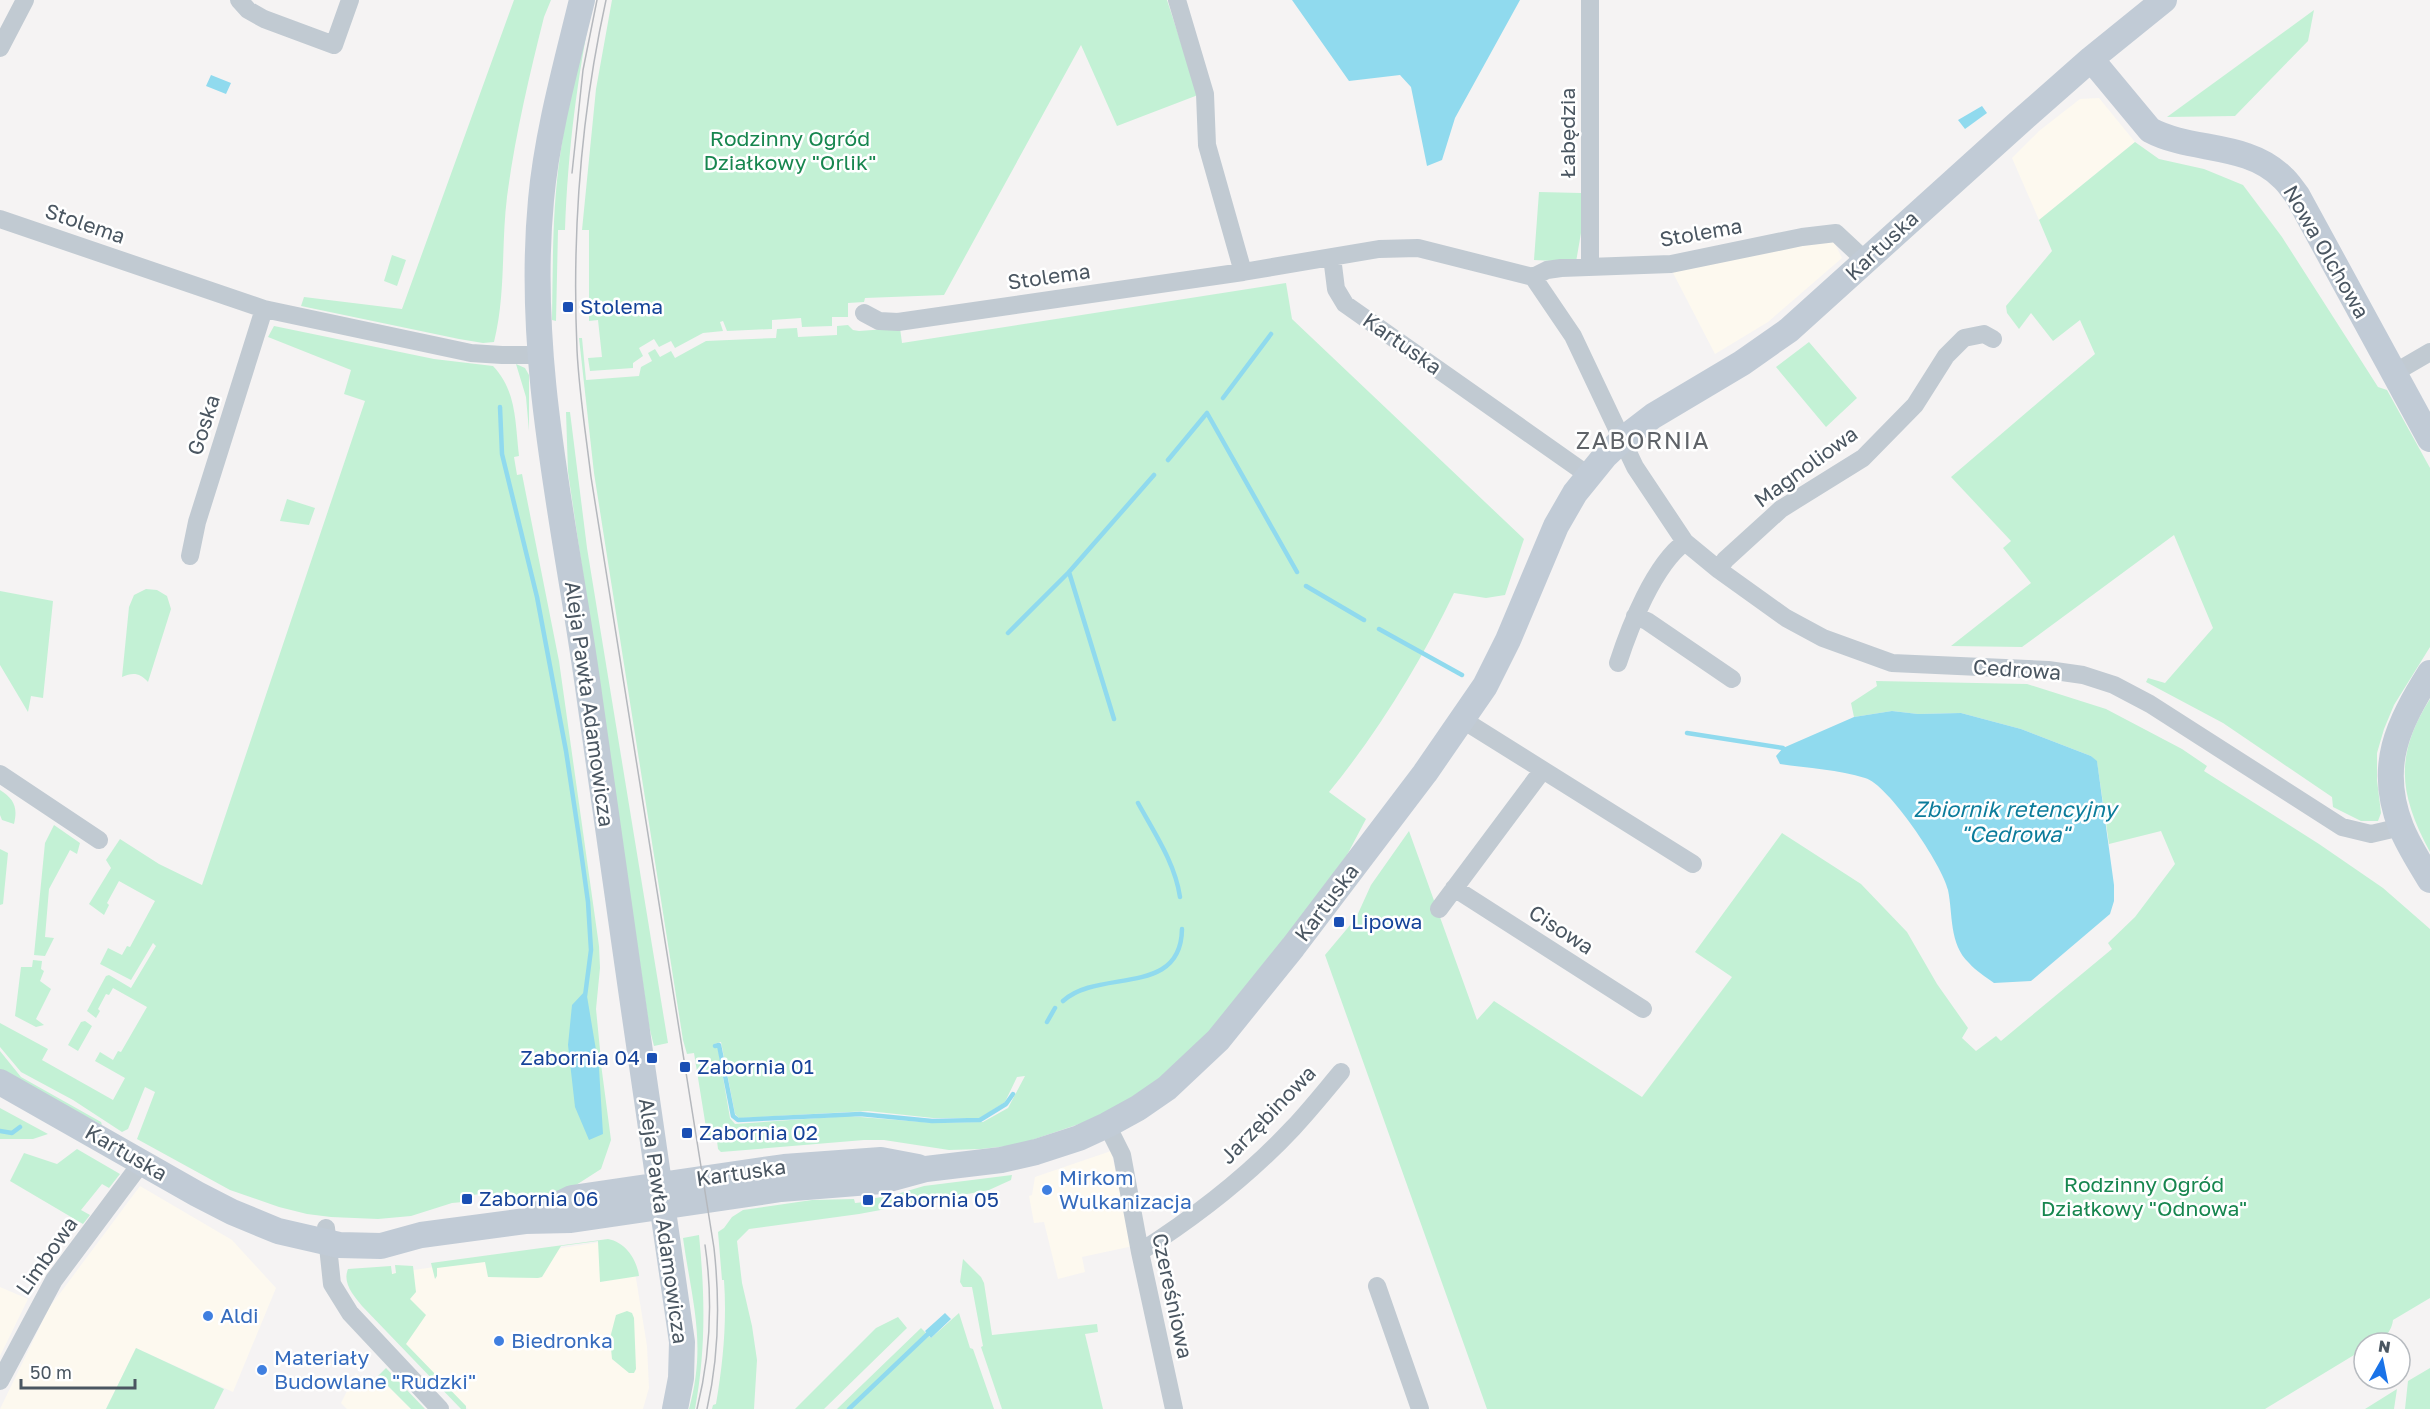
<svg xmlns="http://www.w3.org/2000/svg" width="2430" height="1409" viewBox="0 0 2430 1409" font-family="'Golos Text',sans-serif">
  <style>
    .commercial { fill: #fdf9ef }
    .green { fill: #c3f1d5; fill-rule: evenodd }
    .water { fill: #90daee }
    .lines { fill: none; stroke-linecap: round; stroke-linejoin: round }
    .stream { stroke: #90daee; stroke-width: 4.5 }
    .street { stroke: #c1cad2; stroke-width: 18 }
    .secondary { stroke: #c1cbd6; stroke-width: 26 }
    .tram { stroke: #b5b8bd; stroke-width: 1.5 }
    .transit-dot { fill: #1a4fb4; stroke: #fff; stroke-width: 2 }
    .shop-dot { fill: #3f7fe0; stroke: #fff; stroke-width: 2 }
    .labels { text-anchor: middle; stroke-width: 5; stroke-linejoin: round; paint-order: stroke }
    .street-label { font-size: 21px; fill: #4a5661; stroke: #fff }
    .park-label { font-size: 21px; fill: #17864f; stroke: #fff }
    .transit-label { font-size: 21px; fill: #164399; stroke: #fff; text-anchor: start }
    .shop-label { font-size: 21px; fill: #366cbe; stroke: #fff; text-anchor: start }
    .water-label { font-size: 22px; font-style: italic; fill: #0c7c9b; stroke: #fff }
    .quarter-label { font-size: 24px; letter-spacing: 1.5px; fill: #5f6368; stroke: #fff }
  </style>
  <rect width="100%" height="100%" fill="#f5f3f3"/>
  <path class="commercial" d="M 2099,98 L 2135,142 L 2039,220 L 2012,158 L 2039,131 L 2080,99 Z
    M 1832,238 L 1842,258 L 1768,322 L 1715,354 L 1672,271 Z
    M 1111,1151 L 1133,1246 L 1082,1257 L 1085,1272 L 1058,1279 L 1044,1222 L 1034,1223 L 1029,1196 L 1032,1195 L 1035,1177 Z
    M 140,1186 L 232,1240 L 276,1288 L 233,1392 L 136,1348 L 106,1409 L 0,1409 L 49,1308 Z
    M 608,1241 L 633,1260 L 647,1346 L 649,1388 L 643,1409 L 468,1409 L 382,1319 L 387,1274 Z
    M 0,1287 L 28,1299 L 0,1356 Z
    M 356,1373 L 369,1386 L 379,1377 L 411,1409 L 347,1409 L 341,1403 Z"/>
  <path class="green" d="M 514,0 L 551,0 L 544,17 C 529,77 515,136 507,197 C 501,245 506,294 494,342 L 483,343 L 459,339 L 301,306 L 304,297 L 402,309 Z
    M 593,0 C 577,79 568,149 565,230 L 558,230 L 556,321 L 552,320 C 553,266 552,211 560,156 C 567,103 580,52 593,0 Z
    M 612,0 L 1167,0 L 1198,95 L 1117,126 L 1081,45 L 944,295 L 865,298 L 864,302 L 848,303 L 848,317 L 832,317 L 832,326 L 802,327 L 801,318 L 772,320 L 772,329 L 727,331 L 723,321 L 720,322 L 723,331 L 703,333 L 675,348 L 671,341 L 659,347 L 654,339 L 639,348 L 643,356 L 633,363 L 633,368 L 590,371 L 588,358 L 602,357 L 598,320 L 589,321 L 589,230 L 582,230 L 596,89 Z
    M 2314,10 L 2308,41 L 2235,116 L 2167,117 Z
    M 2135,142 L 2159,159 L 2204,169 L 2243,185 L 2282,237 L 2378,387 L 2387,390 L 2430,468 L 2430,647 L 2394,705 L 2384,729 L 2377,753 L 2377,780 L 2381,813 L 2378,821 L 2361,821 L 2333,807 L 2332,797 L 2223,723 L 2146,682 L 2148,678 L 2165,683 L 2213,628 L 2174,535 L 2022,647 L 1951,646 L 2031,583 L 2003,548 L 2011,541 L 1951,477 L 2095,354 L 2080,320 L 2053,341 L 2031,313 L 2019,329 L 2007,313 L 2006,306 L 2052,251 L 2039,220 Z
    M 1539,192 L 1581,193 L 1581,233 L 1576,262 L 1534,260 Z
    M 392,255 L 406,260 L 397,286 L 384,281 Z
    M 1286,283 L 1292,319 L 1524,539 L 1505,595 L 1486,598 L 1454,593 C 1420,663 1379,731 1329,792 L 1366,819 L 1347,855 L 1232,1010 L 1175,1069 L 1103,1116 L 1017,1145 L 981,1149 L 949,1150 L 884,1140 L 864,1140 L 721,1152 L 718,1149 L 717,1141 L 708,1140 L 694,1053 L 687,1054 L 683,1040 L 594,473 L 579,338 L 582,338 L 586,380 L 639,376 L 641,367 L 652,361 L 648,353 L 655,349 L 660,357 L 671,351 L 675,358 L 706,341 L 776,338 L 777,329 L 797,328 L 798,337 L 837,335 L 837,326 L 848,325 L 853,330 L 859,331 L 900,328 L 902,343 ZM 721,1042 L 735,1114 L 739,1118 L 868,1111 L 933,1118 L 980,1118 L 1005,1102 L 1017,1077 L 1025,1076 L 1008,1108 L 983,1122 L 934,1123 L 848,1116 L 735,1124 L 730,1118 L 718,1048 L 715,1048 L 714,1044 Z
    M 274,326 L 434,359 L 493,366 C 517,391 515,423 519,456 L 514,457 L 517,475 L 522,474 L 559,661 L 599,946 L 600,968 L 596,1009 L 601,1060 L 598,1060 L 598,1064 L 601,1064 L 611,1140 L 601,1169 L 573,1187 L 555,1192 L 533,1196 L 483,1199 L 481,1194 L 463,1196 L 463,1202 L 452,1203 L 411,1216 L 378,1219 L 331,1217 L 307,1214 L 279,1207 L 230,1190 L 137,1139 L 155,1092 L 145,1087 L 128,1129 L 122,1132 L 73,1100 L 21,1072 L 0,1047 L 0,1023 L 48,1049 L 42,1060 L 113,1100 L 125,1078 L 95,1061 L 100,1052 L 113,1060 L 118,1051 L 121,1052 L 147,1007 L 113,988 L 109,995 L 106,994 L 98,1009 L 100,1011 L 96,1018 L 87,1011 L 106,976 L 109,975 L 131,988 L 156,946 L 153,943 L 131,980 L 100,964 L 108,948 L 122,955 L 127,946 L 130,947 L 155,901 L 119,881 L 107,903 L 109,905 L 104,915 L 89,904 L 111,868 L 106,860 L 120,839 L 159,864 L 202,885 L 365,401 L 344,394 L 351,370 L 268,337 Z
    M 1809,342 L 1857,398 L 1826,427 L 1776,367 Z
    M 516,364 L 525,368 L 529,375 L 529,431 L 526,397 Z
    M 566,412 L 570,412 L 587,548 L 668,1043 L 654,1046 L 649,1026 L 568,472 Z
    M 287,499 L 315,508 L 309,525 L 280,521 Z
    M 146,589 L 157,590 L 167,596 L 171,609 L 148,682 C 140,673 133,672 122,677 L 129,607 L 134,595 Z
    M 0,591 L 53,601 L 43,698 L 31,696 L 28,712 L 0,665 Z
    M 1876,681 L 2027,684 L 2106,709 L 2182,749 L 2207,766 L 2204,771 L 2319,844 L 2383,888 L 2430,929 L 2430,1298 L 2393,1320 C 2391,1336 2379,1343 2364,1343 L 2364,1349 L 2265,1409 L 1487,1409 L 1325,955 L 1356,918 L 1371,885 L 1409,831 L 1477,1020 L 1494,1001 L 1642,1097 L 1732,977 L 1695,952 L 1782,833 L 1861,884 L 1907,932 L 1937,984 L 1968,1028 L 1962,1038 L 1976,1051 L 1996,1036 L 2001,1041 L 2112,949 L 2108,943 L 2135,917 L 2175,864 L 2161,831 L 2109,844 L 2097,762 L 2091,756 L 2021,729 L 1961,713 L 1918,714 L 1892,711 L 1854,717 L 1851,703 L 1877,686 Z
    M 2430,699 L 2430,852 C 2399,794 2394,756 2430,699 Z
    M 0,790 C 14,799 18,807 14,824 L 2,820 L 0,815 Z
    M 54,825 L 80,843 L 77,854 L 70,850 L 49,889 L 45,937 L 54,938 L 45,956 L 34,955 L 45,843 Z
    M 0,849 L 8,853 L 3,904 L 0,905 Z
    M 33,960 L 42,961 L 41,969 L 44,971 L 40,981 L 51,989 L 36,1019 L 44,1025 L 36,1027 L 15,1016 L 21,967 L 32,967 Z
    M 85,1021 L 92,1026 L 78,1051 L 68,1045 L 81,1022 Z
    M 0,1051 L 21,1077 L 101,1122 L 102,1125 L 0,1071 Z
    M 0,1108 L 48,1134 L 33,1139 L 0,1139 Z
    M 77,1149 L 120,1174 L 109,1188 L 102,1184 L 81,1210 L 90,1215 L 83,1224 L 10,1181 L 24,1153 L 57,1164 Z
    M 1012,1175 L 1011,1180 L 989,1190 L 859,1214 L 749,1229 L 737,1241 L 742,1283 L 752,1326 L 757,1360 L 754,1409 L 712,1409 L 713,1405 L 716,1404 C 723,1363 727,1322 724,1280 L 722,1280 L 718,1232 L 724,1228 L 732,1217 L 743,1210 L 812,1200 L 854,1199 L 855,1203 L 874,1201 L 875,1198 L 890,1196 L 924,1186 Z
    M 699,1235 C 705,1295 706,1350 695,1409 L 689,1409 C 707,1344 692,1302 683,1238 Z
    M 608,1239 C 625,1242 637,1259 639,1276 L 600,1282 L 598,1241 L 561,1246 L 542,1277 L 538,1278 L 488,1277 L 485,1262 L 437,1268 L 437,1276 L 435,1279 L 431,1263 Z
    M 963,1259 L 981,1277 L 984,1283 L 992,1335 L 1097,1324 L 1098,1332 L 1085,1334 L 1103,1409 L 1002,1409 L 981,1347 L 983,1346 L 972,1287 L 963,1287 L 960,1282 Z
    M 395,1265 L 413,1266 L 416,1292 L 410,1299 L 426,1315 L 406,1344 L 466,1406 L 466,1409 L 461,1409 L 362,1306 C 354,1296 342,1283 348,1269 L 391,1266 L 392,1274 L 396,1273 Z
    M 627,1311 L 632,1313 L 634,1318 L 636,1369 L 634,1373 L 629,1373 L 612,1359 L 610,1338 L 616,1315 Z
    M 959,1313 L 970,1348 L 973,1349 L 994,1409 L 837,1409 L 921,1328 L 931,1338 Z
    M 898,1317 L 907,1328 L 824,1409 L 795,1409 L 876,1328 Z
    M 136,1348 L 224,1389 L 214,1409 L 106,1409 Z
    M 386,1368 L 425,1409 L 411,1409 L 378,1376 Z
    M 2430,1368 L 2430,1409 L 2405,1409 L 2408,1381 Z
    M 2397,1389 L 2394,1409 L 2365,1409 Z"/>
  <path class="water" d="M 1292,0 L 1520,0 L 1455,118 L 1442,160 L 1427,166 L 1411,87 L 1400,75 L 1349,81 Z
    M 211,75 L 231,83 L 226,94 L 206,86 Z
    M 1982,106 L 1987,113 L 1965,129 L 1958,120 Z
    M 1892,711 L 1918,714 L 1961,713 L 2021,729 L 2091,756 L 2097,761 L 2114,885 L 2114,901 L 2110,914 L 2031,981 L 1994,983 C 1986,977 1976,971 1969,963 C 1949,944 1953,914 1948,890 C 1943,866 1888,784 1865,778 C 1840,770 1807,768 1780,764 L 1776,756 L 1783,748 L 1854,717 Z
    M 586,990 L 599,1068 L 603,1134 L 589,1140 L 575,1107 L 568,1045 L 572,1005 Z
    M 945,1313 L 951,1319 L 931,1338 L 925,1331 Z"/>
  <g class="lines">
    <path class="stream" d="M 1223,398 L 1271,334
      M 500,407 L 502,454 L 537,597 L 566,751 L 579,837 L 588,902 L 591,950 L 585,996
      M 1168,460 L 1207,413 L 1297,572
      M 1069,572 L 1114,719
      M 1306,586 L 1364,620
      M 1379,629 L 1462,675
      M 1008,633 L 1069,572 L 1154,475
      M 1687,733 L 1783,748
      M 1138,803 C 1155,834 1175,863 1180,897
      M 1063,1001 C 1099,968 1181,998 1182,929
      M 1047,1022 L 1055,1008
      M 715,1046 L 719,1045 L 733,1116 L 738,1120 L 860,1114 L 932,1121 L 980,1120 L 1006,1104 L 1013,1094
      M 0,1131 L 12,1133 L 20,1127
      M 849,1409 L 932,1330"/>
    <path class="street" d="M 239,0 L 248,10 L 264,19 L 334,45 L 350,0
      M 1177,0 L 1205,94 L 1207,145 L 1243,272
      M 0,48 L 25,0
      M 0,219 L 264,309 L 471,353 L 502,355 L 541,355
      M 1332,257 L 1336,289 L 1345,304 L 1588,475
      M 1590,267 L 1590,0
      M 1533,277 L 1573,336 L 1635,467 L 1685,542 L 1719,570 L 1786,618 L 1823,638 L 1892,663 L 2048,670 L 2083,675 L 2114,685 L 2150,704 L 2342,827 L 2371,834 L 2401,827
      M 864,313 L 879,321 L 898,322 L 1243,272 L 1379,249 L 1418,248 L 1533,277 L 1547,270 L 1561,268 L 1671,264 L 1802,237 L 1836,233 L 1866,261
      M 2394,373 L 2430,352
      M 190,556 L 197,522 L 264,309
      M 1719,570 L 1725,560 L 1781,509 L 1863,458 L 1915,405 L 1946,356 L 1964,338 L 1984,334 L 1993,339
      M 1635,616 L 1647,621 L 1732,679
      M 1618,663 C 1630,626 1654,565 1685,542
      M 1463,720 L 1693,864
      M 0,774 L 99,840
      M 1454,888 L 1643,1009
      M 1439,909 L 1542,771
      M 1107,1125 L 1122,1155 L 1140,1252 L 1174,1409
      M 326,1228 L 332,1284 L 350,1313 L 440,1409
      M 1140,1252 C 1195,1217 1248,1176 1293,1128 C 1310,1110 1325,1091 1341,1072
      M 1377,1286 L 1420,1409
      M 0,1381 L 54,1280 L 142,1162"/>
    <path class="secondary" d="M 582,0 C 566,66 547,133 541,200 C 525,369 568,535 590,701 C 620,915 651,1128 682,1342 L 681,1378 L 675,1409
      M 2091,59 L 2150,130 C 2191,152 2247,142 2282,177 C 2288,182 2292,189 2297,195 L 2430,439
      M 2430,673 C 2398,724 2377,766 2401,827 C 2408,845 2420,863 2430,880
      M 0,1082 L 197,1194 L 232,1212 L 278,1231 L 339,1245 L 381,1246 L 421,1235 L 525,1221 L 571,1220 L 781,1189 L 882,1181 L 926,1169 L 1001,1160 L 1036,1152 L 1079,1138 L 1107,1125 L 1138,1108 L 1167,1088 L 1218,1040 L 1293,947 L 1425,773 L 1485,686 L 1508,640 L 1556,526 L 1575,493 L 1605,456 L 1623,439 L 1653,416 L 1742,363 L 1789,330 L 2015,126 L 2091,59 L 2164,0
      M 533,1217 L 572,1198 L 784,1167 L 881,1160 L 918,1167"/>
    <path class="tram" d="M 606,0 C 581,114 572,234 577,350 C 579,392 586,435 591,477 L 714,1248 C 720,1302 719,1356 707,1409
      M 572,173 L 583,70 L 597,0
      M 697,1409 C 710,1356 713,1299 705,1245"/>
  </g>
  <g class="transit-dot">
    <rect x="562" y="301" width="12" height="12" rx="3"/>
    <rect x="1333" y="916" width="12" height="12" rx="3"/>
    <rect x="646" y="1052" width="12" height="12" rx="3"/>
    <rect x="679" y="1061" width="12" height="12" rx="3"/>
    <rect x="681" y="1127" width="12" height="12" rx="3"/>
    <rect x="461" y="1193" width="12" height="12" rx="3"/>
    <rect x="862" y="1194" width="12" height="12" rx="3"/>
  </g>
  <g class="shop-dot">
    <circle cx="1047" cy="1190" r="6"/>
    <circle cx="208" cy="1316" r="6"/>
    <circle cx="499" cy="1341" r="6"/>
    <circle cx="262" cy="1370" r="6"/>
  </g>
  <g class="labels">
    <g class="street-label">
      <text transform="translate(1568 133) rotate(-90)" y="7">Łabędzia</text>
      <text transform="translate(85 224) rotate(19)" y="7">Stolema</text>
      <text transform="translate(1701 233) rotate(-10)" y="7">Stolema</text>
      <text transform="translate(1882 246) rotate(-43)" y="7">Kartuska</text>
      <text transform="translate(2326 252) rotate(60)" y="7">Nowa Olchowa</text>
      <text transform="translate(1049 277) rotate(-8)" y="7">Stolema</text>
      <text transform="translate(1402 344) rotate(35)" y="7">Kartuska</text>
      <text transform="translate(204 425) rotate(-72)" y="7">Goska</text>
      <text transform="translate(1806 467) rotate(-36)" y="7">Magnoliowa</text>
      <text transform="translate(2017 670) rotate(4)" y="7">Cedrowa</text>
      <text transform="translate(589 704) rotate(82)" y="7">Aleja Pawła Adamowicza</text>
      <text transform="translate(1327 903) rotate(-53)" y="7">Kartuska</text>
      <text transform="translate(1561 930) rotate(33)" y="7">Cisowa</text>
      <text transform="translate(1268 1115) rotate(-46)" y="7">Jarzębinowa</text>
      <text transform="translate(126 1153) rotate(30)" y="7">Kartuska</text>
      <text transform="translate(741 1173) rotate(-8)" y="7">Kartuska</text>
      <text transform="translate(663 1221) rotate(82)" y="7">Aleja Pawła Adamowicza</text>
      <text transform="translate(47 1256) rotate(-55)" y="7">Limbowa</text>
      <text transform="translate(1172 1296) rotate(78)" y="7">Czereśniowa</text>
    </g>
    <g class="park-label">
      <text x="790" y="146">Rodzinny Ogród<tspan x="790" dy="24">Działkowy "Orlik"</tspan></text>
      <text x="2144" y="1192">Rodzinny Ogród<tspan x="2144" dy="24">Działkowy "Odnowa"</tspan></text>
    </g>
    <g class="transit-label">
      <text x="580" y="314">Stolema</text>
      <text x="1351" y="929">Lipowa</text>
      <text x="640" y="1065" text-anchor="end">Zabornia 04</text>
      <text x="697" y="1074">Zabornia 01</text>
      <text x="699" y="1140">Zabornia 02</text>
      <text x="479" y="1206">Zabornia 06</text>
      <text x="880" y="1207">Zabornia 05</text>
    </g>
    <g class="shop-label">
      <text x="1059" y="1185">Mirkom<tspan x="1059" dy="24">Wulkanizacja</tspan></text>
      <text x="220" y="1323">Aldi</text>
      <text x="511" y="1348">Biedronka</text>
      <text x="274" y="1365">Materiały<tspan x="274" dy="24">Budowlane "Rudzki"</tspan></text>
    </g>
    <g class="water-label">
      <text x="2015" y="817">Zbiornik retencyjny<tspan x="2015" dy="25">"Cedrowa"</tspan></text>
    </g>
    <g class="quarter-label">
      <text x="1643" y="449">ZABORNIA</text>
    </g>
  </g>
  <g transform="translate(2382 1361) rotate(9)"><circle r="28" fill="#ffffff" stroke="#b7bbc0" stroke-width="1.5"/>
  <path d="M0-4.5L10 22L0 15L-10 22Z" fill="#1a73e8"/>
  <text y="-9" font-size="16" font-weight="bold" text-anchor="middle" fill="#4a5661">N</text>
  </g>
  <path d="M21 1379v9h114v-9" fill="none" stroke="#4a5661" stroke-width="3"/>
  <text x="30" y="1379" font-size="18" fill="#4a5661" stroke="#ffffff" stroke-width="4.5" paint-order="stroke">50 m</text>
</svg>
